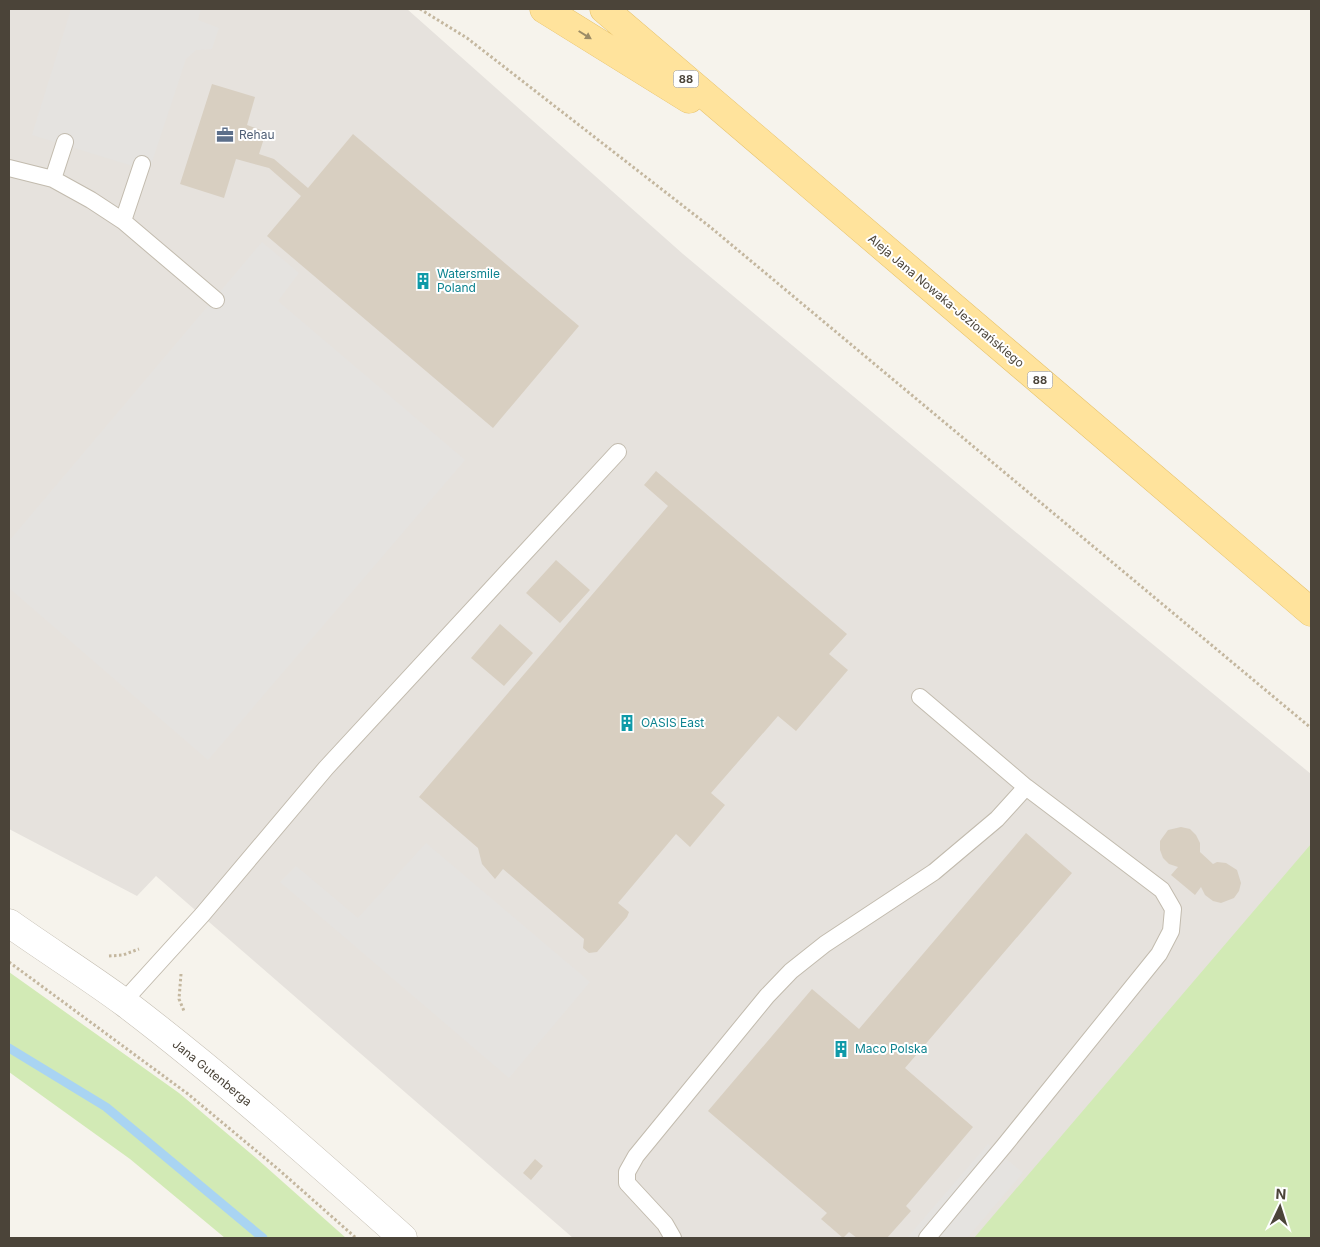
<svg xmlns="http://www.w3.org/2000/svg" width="1320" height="1247" viewBox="0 0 1320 1247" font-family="Inter,sans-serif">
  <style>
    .industrial { fill: #e6e2dd }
    .green { fill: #d2eab5 }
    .parking { fill: #e5e3e0 }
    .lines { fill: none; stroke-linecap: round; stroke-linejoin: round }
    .stream { stroke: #a9d4f2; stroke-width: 9 }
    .building { fill: #d8cfc1 }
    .service-casing { stroke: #c2bbae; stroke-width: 18 }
    .minor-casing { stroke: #c2bbae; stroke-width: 29 }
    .primary-casing { stroke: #e6c16a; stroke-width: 29 }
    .path { stroke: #c4b79f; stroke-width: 3; stroke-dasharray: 2.5 2.5; stroke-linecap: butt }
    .service { stroke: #fff; stroke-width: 16 }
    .minor { stroke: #fff; stroke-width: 28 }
    .primary { stroke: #ffe39c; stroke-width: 28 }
    .oneway { fill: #9c8c66 }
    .labels { text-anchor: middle; stroke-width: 4; stroke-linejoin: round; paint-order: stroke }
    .shield { fill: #fff; stroke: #817c74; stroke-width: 1 }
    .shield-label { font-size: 11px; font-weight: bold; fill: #4b4439 }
    .service-label { font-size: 12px; fill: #4e5e75; stroke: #fff; text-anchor: start }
    .culture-label { font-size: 12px; fill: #0d838f; stroke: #fff; text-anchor: start }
    .street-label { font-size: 12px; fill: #4b4439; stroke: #fff }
  </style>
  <rect width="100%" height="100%" fill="#f6f3ec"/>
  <path class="industrial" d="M 9,9 L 407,9 L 683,254 L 1012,529 L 1311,774 L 1311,1238 L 573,1238 L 156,876 L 137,896 L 9,829 Z"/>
  <path class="green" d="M 1311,844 L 1311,1238 L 974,1238 Z
    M 9,972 L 179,1093 L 256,1158 L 346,1238 L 225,1238 L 130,1159 L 9,1072 Z"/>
  <path class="parking" d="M 71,9 L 201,9 L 198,20 L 219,28 L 212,49 L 196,50 L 186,59 L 149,171 L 32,135 Z
    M 262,242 L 299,273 L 278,301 L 465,460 L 208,760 L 9,588 L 9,541 Z
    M 426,843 L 590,982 L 509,1078 L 280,882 L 296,866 L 358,918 Z
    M 988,1144 L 1023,1173 L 967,1238 L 907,1238 Z"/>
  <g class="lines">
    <path class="stream" d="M 9,1048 L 106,1107 L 263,1238"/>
  </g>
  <path class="building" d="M 212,84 L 255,97 L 247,125 L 266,132 L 259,154 L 274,159 L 308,188 L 353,134 L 579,326 L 493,428 L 267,236 L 301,196 L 269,168 L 236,159 L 224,198 L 180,184 Z
    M 656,471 L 847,634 L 829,654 L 848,670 L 796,731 L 778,716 L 711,793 L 725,805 L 690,847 L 676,834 L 618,903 L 629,912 L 627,917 L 597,952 L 589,953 L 583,948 L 584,939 L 503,869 L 495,879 L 482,864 L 478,848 L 419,797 L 668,506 L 644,485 Z
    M 556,560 L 590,590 L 560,623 L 526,593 Z
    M 500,624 L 533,653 L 504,686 L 471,658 Z
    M 1181,827 L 1190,829 L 1196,835 L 1200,843 L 1200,852 L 1213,864 L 1217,862 L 1226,863 L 1237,870 L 1241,883 L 1239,891 L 1234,898 L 1221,903 L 1213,901 L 1205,895 L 1201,887 L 1195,895 L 1171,875 L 1178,867 L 1169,864 L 1163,858 L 1160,850 L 1160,841 L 1168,830 Z
    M 1026,833 L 1072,873 L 905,1068 L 973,1127 L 906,1206 L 911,1211 L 887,1238 L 857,1238 L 849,1232 L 843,1238 L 821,1219 L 827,1213 L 708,1111 L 812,989 L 859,1029 Z
    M 535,1159 L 543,1166 L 531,1180 L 523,1173 Z"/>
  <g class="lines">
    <g class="service-casing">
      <path id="service" d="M 9,168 L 53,179 L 91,200 L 123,221 L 216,300
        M 53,179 L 65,142
        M 123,221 L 142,164
        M 920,697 L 1026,787 L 1162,890 L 1173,909 L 1171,931 L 1159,954 L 1004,1146 L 927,1238
        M 123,1002 L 202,915 L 326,768 L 618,452
        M 673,1238 L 665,1224 L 627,1183 L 627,1172 L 636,1156 L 767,996 L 791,971 L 825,944 L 934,872 L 997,819 L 1026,787"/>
    </g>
    <g class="minor-casing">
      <path id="minor" d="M 9,923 C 47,950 87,975 125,1003 C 221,1076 312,1157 403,1238"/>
    </g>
    <g class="primary-casing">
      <path id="primary" d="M 544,9 L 689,99
        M 604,9 L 1311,612"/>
    </g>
    <path class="path" d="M 420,9 L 467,38 L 709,226 L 1311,728
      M 109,956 L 123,955 L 139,949
      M 9,962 L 188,1094 L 278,1169 L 356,1238
      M 181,974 L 179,999 L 184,1011"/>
    <use href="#service" class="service"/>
    <use href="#minor" class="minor"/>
    <use href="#primary" class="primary"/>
  </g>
  <defs><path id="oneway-solid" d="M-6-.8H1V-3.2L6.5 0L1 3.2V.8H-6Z" transform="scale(1.25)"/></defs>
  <use class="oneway" href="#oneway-solid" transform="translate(585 35) rotate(32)"/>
  <defs>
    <g id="office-bare" transform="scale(1.35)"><path d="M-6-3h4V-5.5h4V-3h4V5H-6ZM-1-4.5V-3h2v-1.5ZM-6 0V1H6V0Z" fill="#5c6f8a" stroke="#fff" stroke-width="2.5" paint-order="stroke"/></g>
    <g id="building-bare" transform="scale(1.35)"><path d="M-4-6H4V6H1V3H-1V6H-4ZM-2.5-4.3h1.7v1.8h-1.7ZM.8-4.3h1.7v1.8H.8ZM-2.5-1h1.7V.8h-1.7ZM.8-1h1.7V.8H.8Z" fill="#0f9aa8" stroke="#fff" stroke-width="2.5" paint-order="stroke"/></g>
  </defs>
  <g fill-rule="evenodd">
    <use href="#office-bare" x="225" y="135"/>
    <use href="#building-bare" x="423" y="281"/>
    <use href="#building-bare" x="627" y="723"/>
    <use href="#building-bare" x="841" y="1049"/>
  </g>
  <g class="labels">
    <g class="shield">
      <rect x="673.5" y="70.5" width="25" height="17" rx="4"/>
      <rect x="1027.5" y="371.5" width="25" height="17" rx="4"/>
    </g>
    <g class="shield-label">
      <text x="686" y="83">88</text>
      <text x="1040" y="384">88</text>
    </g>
    <g class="service-label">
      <text x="239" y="139">Rehau</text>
    </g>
    <g class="culture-label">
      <text x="437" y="278">Watersmile<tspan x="437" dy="14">Poland</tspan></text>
      <text x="641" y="727">OASIS East</text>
      <text x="855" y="1053">Maco Polska</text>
    </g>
    <g class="street-label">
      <text transform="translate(946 301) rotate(40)" y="4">Aleja Jana Nowaka-Jeziorańskiego</text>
      <text transform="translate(212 1073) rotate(39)" y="4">Jana Gutenberga</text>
    </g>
  </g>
  <rect width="1320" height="1247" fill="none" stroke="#4b4439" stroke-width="20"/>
  <g transform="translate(1280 1207) rotate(4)" stroke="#ffffff" stroke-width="4" paint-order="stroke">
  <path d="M0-4L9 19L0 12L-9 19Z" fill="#4b4439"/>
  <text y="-8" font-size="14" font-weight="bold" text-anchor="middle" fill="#4b4439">N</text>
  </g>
</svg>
